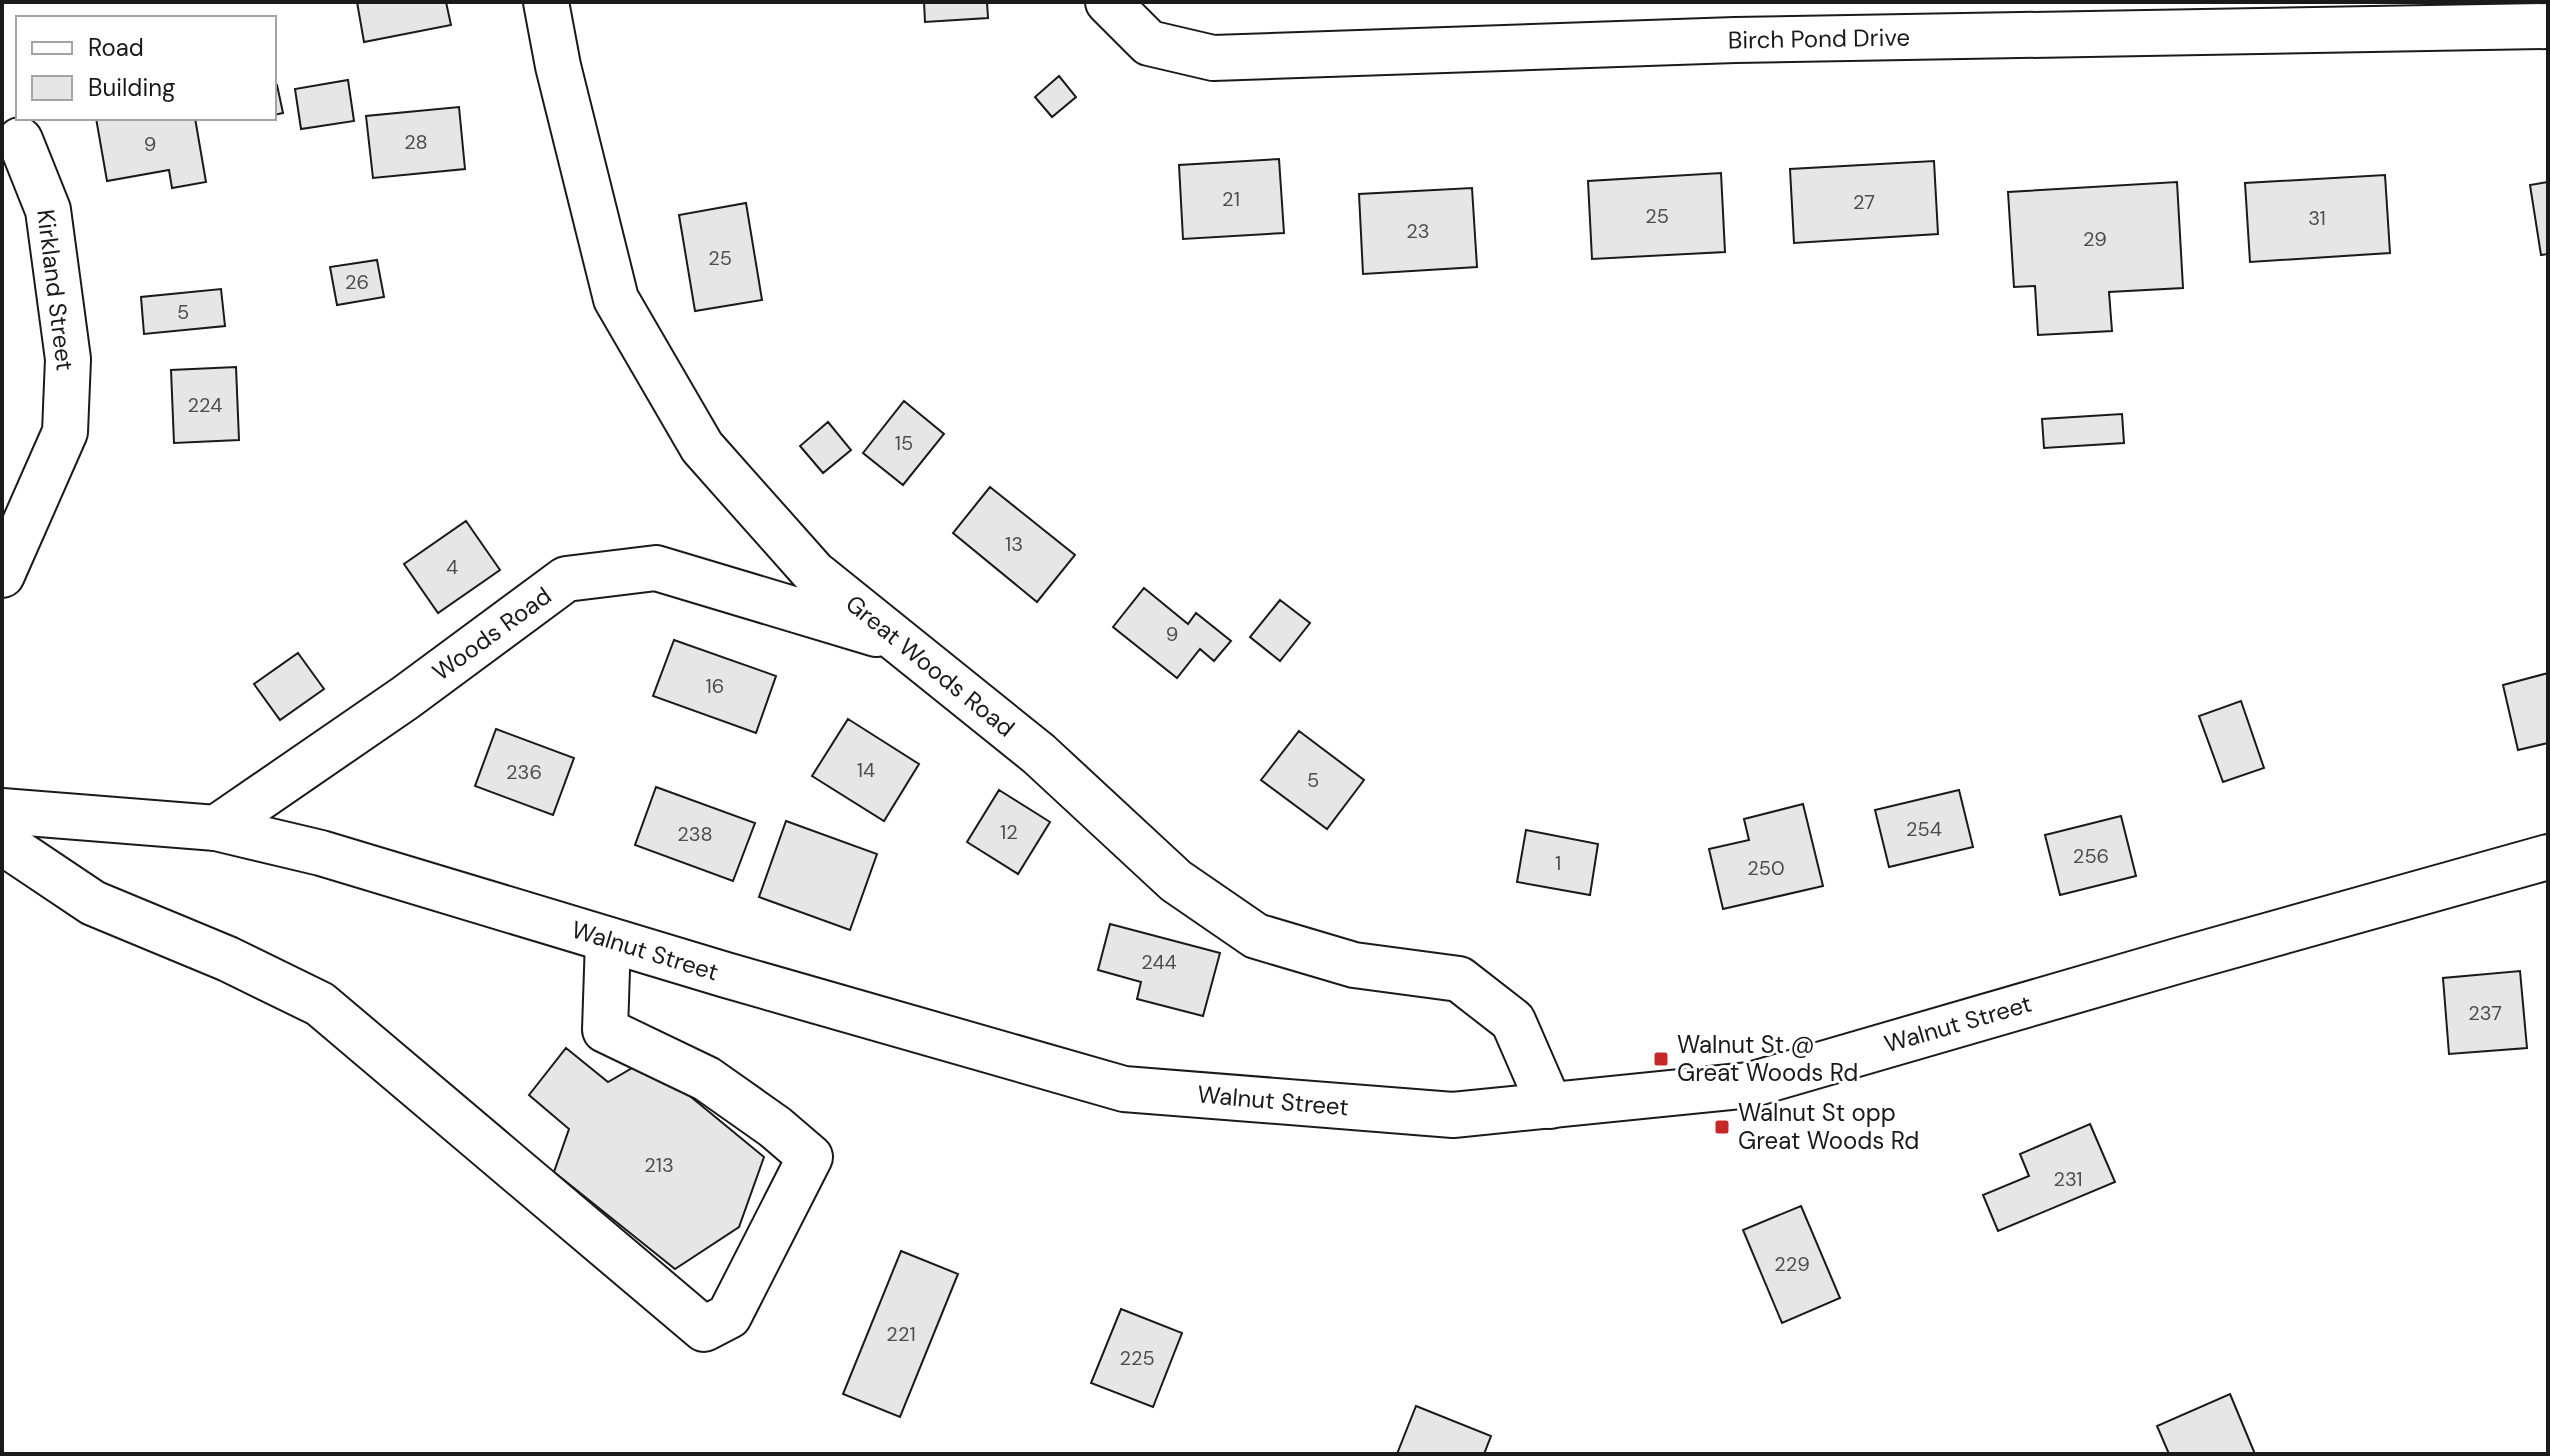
<svg xmlns="http://www.w3.org/2000/svg" width="2550" height="1456" viewBox="0 0 2550 1456" font-family="'DM Sans',sans-serif">
  <style>
    .building { fill: #e6e6e6; stroke: #1a1a1a; stroke-width: 2 }
    .lines { fill: none; stroke-linecap: round; stroke-linejoin: round }
    .minor-casing { stroke: #1a1a1a; stroke-width: 48 }
    .major-casing { stroke: #1a1a1a; stroke-width: 48 }
    .minor { stroke: #fff; stroke-width: 44 }
    .major { stroke: #fff; stroke-width: 44 }
    .poi-dot { fill: #c62828; stroke: #fff; stroke-width: 3 }
    .labels { text-anchor: middle; stroke-width: 6; stroke-linejoin: round; paint-order: stroke }
    .number-label { font-size: 20px; fill: #4d4d4d }
    .street-label { font-size: 24px; fill: #1a1a1a; stroke: #fff }
    .poi-label { font-size: 24px; fill: #1a1a1a; stroke: #fff; text-anchor: start }
  </style>
  <rect width="100%" height="100%" fill="#fff"/>
  <path class="building" d="M 357,2 L 446,2 L 451,25 L 364,42 Z
    M 924,2 L 987,2 L 988,18 L 925,22 Z
    M 1059,76 L 1076,97 L 1052,117 L 1035,97 Z
    M 348,80 L 354,121 L 301,129 L 295,89 Z
    M 277,85 L 283,113 L 274,115 L 274,86 Z
    M 459,107 L 465,169 L 373,178 L 366,116 Z
    M 96,118 L 195,118 L 206,182 L 172,188 L 169,170 L 107,181 Z
    M 1279,159 L 1284,233 L 1183,239 L 1179,165 Z
    M 1934,161 L 1938,234 L 1794,243 L 1790,169 Z
    M 1721,173 L 1725,252 L 1592,259 L 1588,181 Z
    M 2385,175 L 2390,253 L 2250,262 L 2245,183 Z
    M 2177,182 L 2183,288 L 2109,292 L 2112,331 L 2038,335 L 2035,286 L 2014,287 L 2008,192 Z
    M 2548,182 L 2548,254 L 2541,255 L 2530,185 Z
    M 1472,188 L 1477,267 L 1363,274 L 1359,194 Z
    M 746,203 L 762,300 L 695,311 L 679,215 Z
    M 377,260 L 384,297 L 337,305 L 330,267 Z
    M 221,289 L 225,326 L 144,334 L 141,297 Z
    M 236,367 L 239,440 L 174,443 L 171,370 Z
    M 904,401 L 944,434 L 903,485 L 863,453 Z
    M 2122,414 L 2124,443 L 2044,448 L 2042,419 Z
    M 828,422 L 851,450 L 823,473 L 800,446 Z
    M 990,487 L 1075,555 L 1037,602 L 953,533 Z
    M 466,521 L 500,570 L 438,613 L 404,564 Z
    M 1144,588 L 1188,624 L 1196,613 L 1231,641 L 1214,661 L 1200,649 L 1177,678 L 1113,627 Z
    M 1280,600 L 1310,623 L 1280,661 L 1250,637 Z
    M 674,640 L 776,676 L 756,733 L 653,696 Z
    M 298,653 L 324,689 L 280,720 L 254,684 Z
    M 2548,673 L 2548,743 L 2518,750 L 2503,685 Z
    M 2241,701 L 2264,768 L 2223,782 L 2199,716 Z
    M 848,719 L 919,764 L 884,821 L 812,776 Z
    M 496,729 L 574,758 L 553,815 L 475,786 Z
    M 1299,731 L 1364,780 L 1327,829 L 1261,780 Z
    M 656,787 L 755,823 L 733,881 L 635,845 Z
    M 999,790 L 1050,822 L 1018,874 L 967,842 Z
    M 1959,790 L 1973,847 L 1889,867 L 1875,810 Z
    M 1803,804 L 1823,886 L 1723,909 L 1709,849 L 1749,840 L 1744,819 Z
    M 2121,816 L 2136,876 L 2060,895 L 2045,835 Z
    M 786,821 L 877,854 L 850,930 L 759,897 Z
    M 1526,830 L 1598,844 L 1590,895 L 1517,882 Z
    M 1110,924 L 1220,953 L 1203,1016 L 1137,999 L 1141,982 L 1098,970 Z
    M 2520,971 L 2527,1048 L 2449,1054 L 2443,978 Z
    M 566,1048 L 608,1082 L 646,1060 L 764,1157 L 739,1227 L 675,1269 L 554,1172 L 569,1129 L 529,1095 Z
    M 2090,1124 L 2115,1182 L 1998,1231 L 1983,1195 L 2029,1176 L 2020,1154 Z
    M 1801,1206 L 1840,1298 L 1782,1323 L 1743,1230 Z
    M 901,1251 L 958,1274 L 900,1417 L 843,1394 Z
    M 1121,1309 L 1182,1333 L 1153,1407 L 1091,1383 Z
    M 2230,1394 L 2255,1454 L 2169,1454 L 2157,1426 Z
    M 1416,1406 L 1491,1436 L 1484,1454 L 1397,1454 Z"/>
  <g class="lines">
    <g class="minor-casing">
      <path id="minor" d="M 546,2 L 558,66 L 616,299 L 702,447 L 814,573 L 1039,754 L 1176,881 L 1256,936 L 1354,965 L 1459,979 L 1513,1021 L 1550,1106
        M 1108,2 L 1149,43 L 1213,58 L 1735,40 L 2548,26
        M 2,575 L 65,432 L 68,359 L 48,210 L 20,140
        M 216,828 L 405,698 L 566,579 L 656,568 L 876,634
        M 2,842 L 93,903 L 228,959 L 320,1004 L 704,1329 L 729,1316 L 810,1157 L 775,1127 L 707,1079 L 605,1030 L 608,940"/>
    </g>
    <g class="major-casing">
      <path id="major" d="M 2,811 L 216,828 L 321,853 L 726,975 L 1124,1089 L 1453,1115 L 1750,1085 L 2184,959 L 2548,857"/>
    </g>
    <use href="#minor" class="minor"/>
    <use href="#major" class="major"/>
  </g>
  <g class="poi-dot">
    <rect x="1653" y="1051" width="16" height="16" rx="4"/>
    <rect x="1714" y="1119" width="16" height="16" rx="4"/>
  </g>
  <g class="labels">
    <g class="number-label">
      <text x="416" y="149">28</text>
      <text x="150" y="151">9</text>
      <text x="1231" y="206">21</text>
      <text x="1864" y="209">27</text>
      <text x="1657" y="223">25</text>
      <text x="2317" y="225">31</text>
      <text x="1418" y="238">23</text>
      <text x="2095" y="246">29</text>
      <text x="720" y="265">25</text>
      <text x="357" y="289">26</text>
      <text x="183" y="319">5</text>
      <text x="205" y="412">224</text>
      <text x="904" y="450">15</text>
      <text x="1014" y="551">13</text>
      <text x="452" y="574">4</text>
      <text x="1172" y="641">9</text>
      <text x="715" y="693">16</text>
      <text x="866" y="777">14</text>
      <text x="524" y="779">236</text>
      <text x="1313" y="787">5</text>
      <text x="1924" y="836">254</text>
      <text x="1009" y="839">12</text>
      <text x="695" y="841">238</text>
      <text x="2091" y="863">256</text>
      <text x="1558" y="870">1</text>
      <text x="1766" y="875">250</text>
      <text x="1159" y="969">244</text>
      <text x="2485" y="1020">237</text>
      <text x="659" y="1172">213</text>
      <text x="2068" y="1186">231</text>
      <text x="1792" y="1271">229</text>
      <text x="901" y="1341">221</text>
      <text x="1137" y="1365">225</text>
    </g>
    <g class="street-label">
      <text transform="translate(1819 39) rotate(-1)" y="8">Birch Pond Drive</text>
      <text transform="translate(55 290) rotate(83)" y="8">Kirkland Street</text>
      <text transform="translate(492 634) rotate(-36)" y="8">Woods Road</text>
      <text transform="translate(930 666) rotate(39)" y="8">Great Woods Road</text>
      <text transform="translate(645 951) rotate(17)" y="8">Walnut Street</text>
      <text transform="translate(1958 1024) rotate(-16)" y="8">Walnut Street</text>
      <text transform="translate(1273 1101) rotate(5)" y="8">Walnut Street</text>
    </g>
    <g class="poi-label">
      <text x="1677" y="1053">Walnut St @<tspan x="1677" dy="28">Great Woods Rd</tspan></text>
      <text x="1738" y="1121">Walnut St opp<tspan x="1738" dy="28">Great Woods Rd</tspan></text>
    </g>
  </g>
  <rect width="2550" height="1456" fill="none" stroke="#1a1a1a" stroke-width="8"/>
  <rect x="16" y="16" width="260" height="104" fill="#ffffff" stroke="#a3a3a3" stroke-width="2"/>
  <rect x="32" y="42" width="40" height="12" fill="#ffffff" stroke="#a3a3a3" stroke-width="2"/>
  <text x="88" y="56" font-size="24" fill="#1a1a1a">Road</text>
  <rect x="32" y="76" width="40" height="24" fill="#e6e6e6" stroke="#a3a3a3" stroke-width="2"/>
  <text x="88" y="96" font-size="24" fill="#1a1a1a">Building</text>
</svg>
